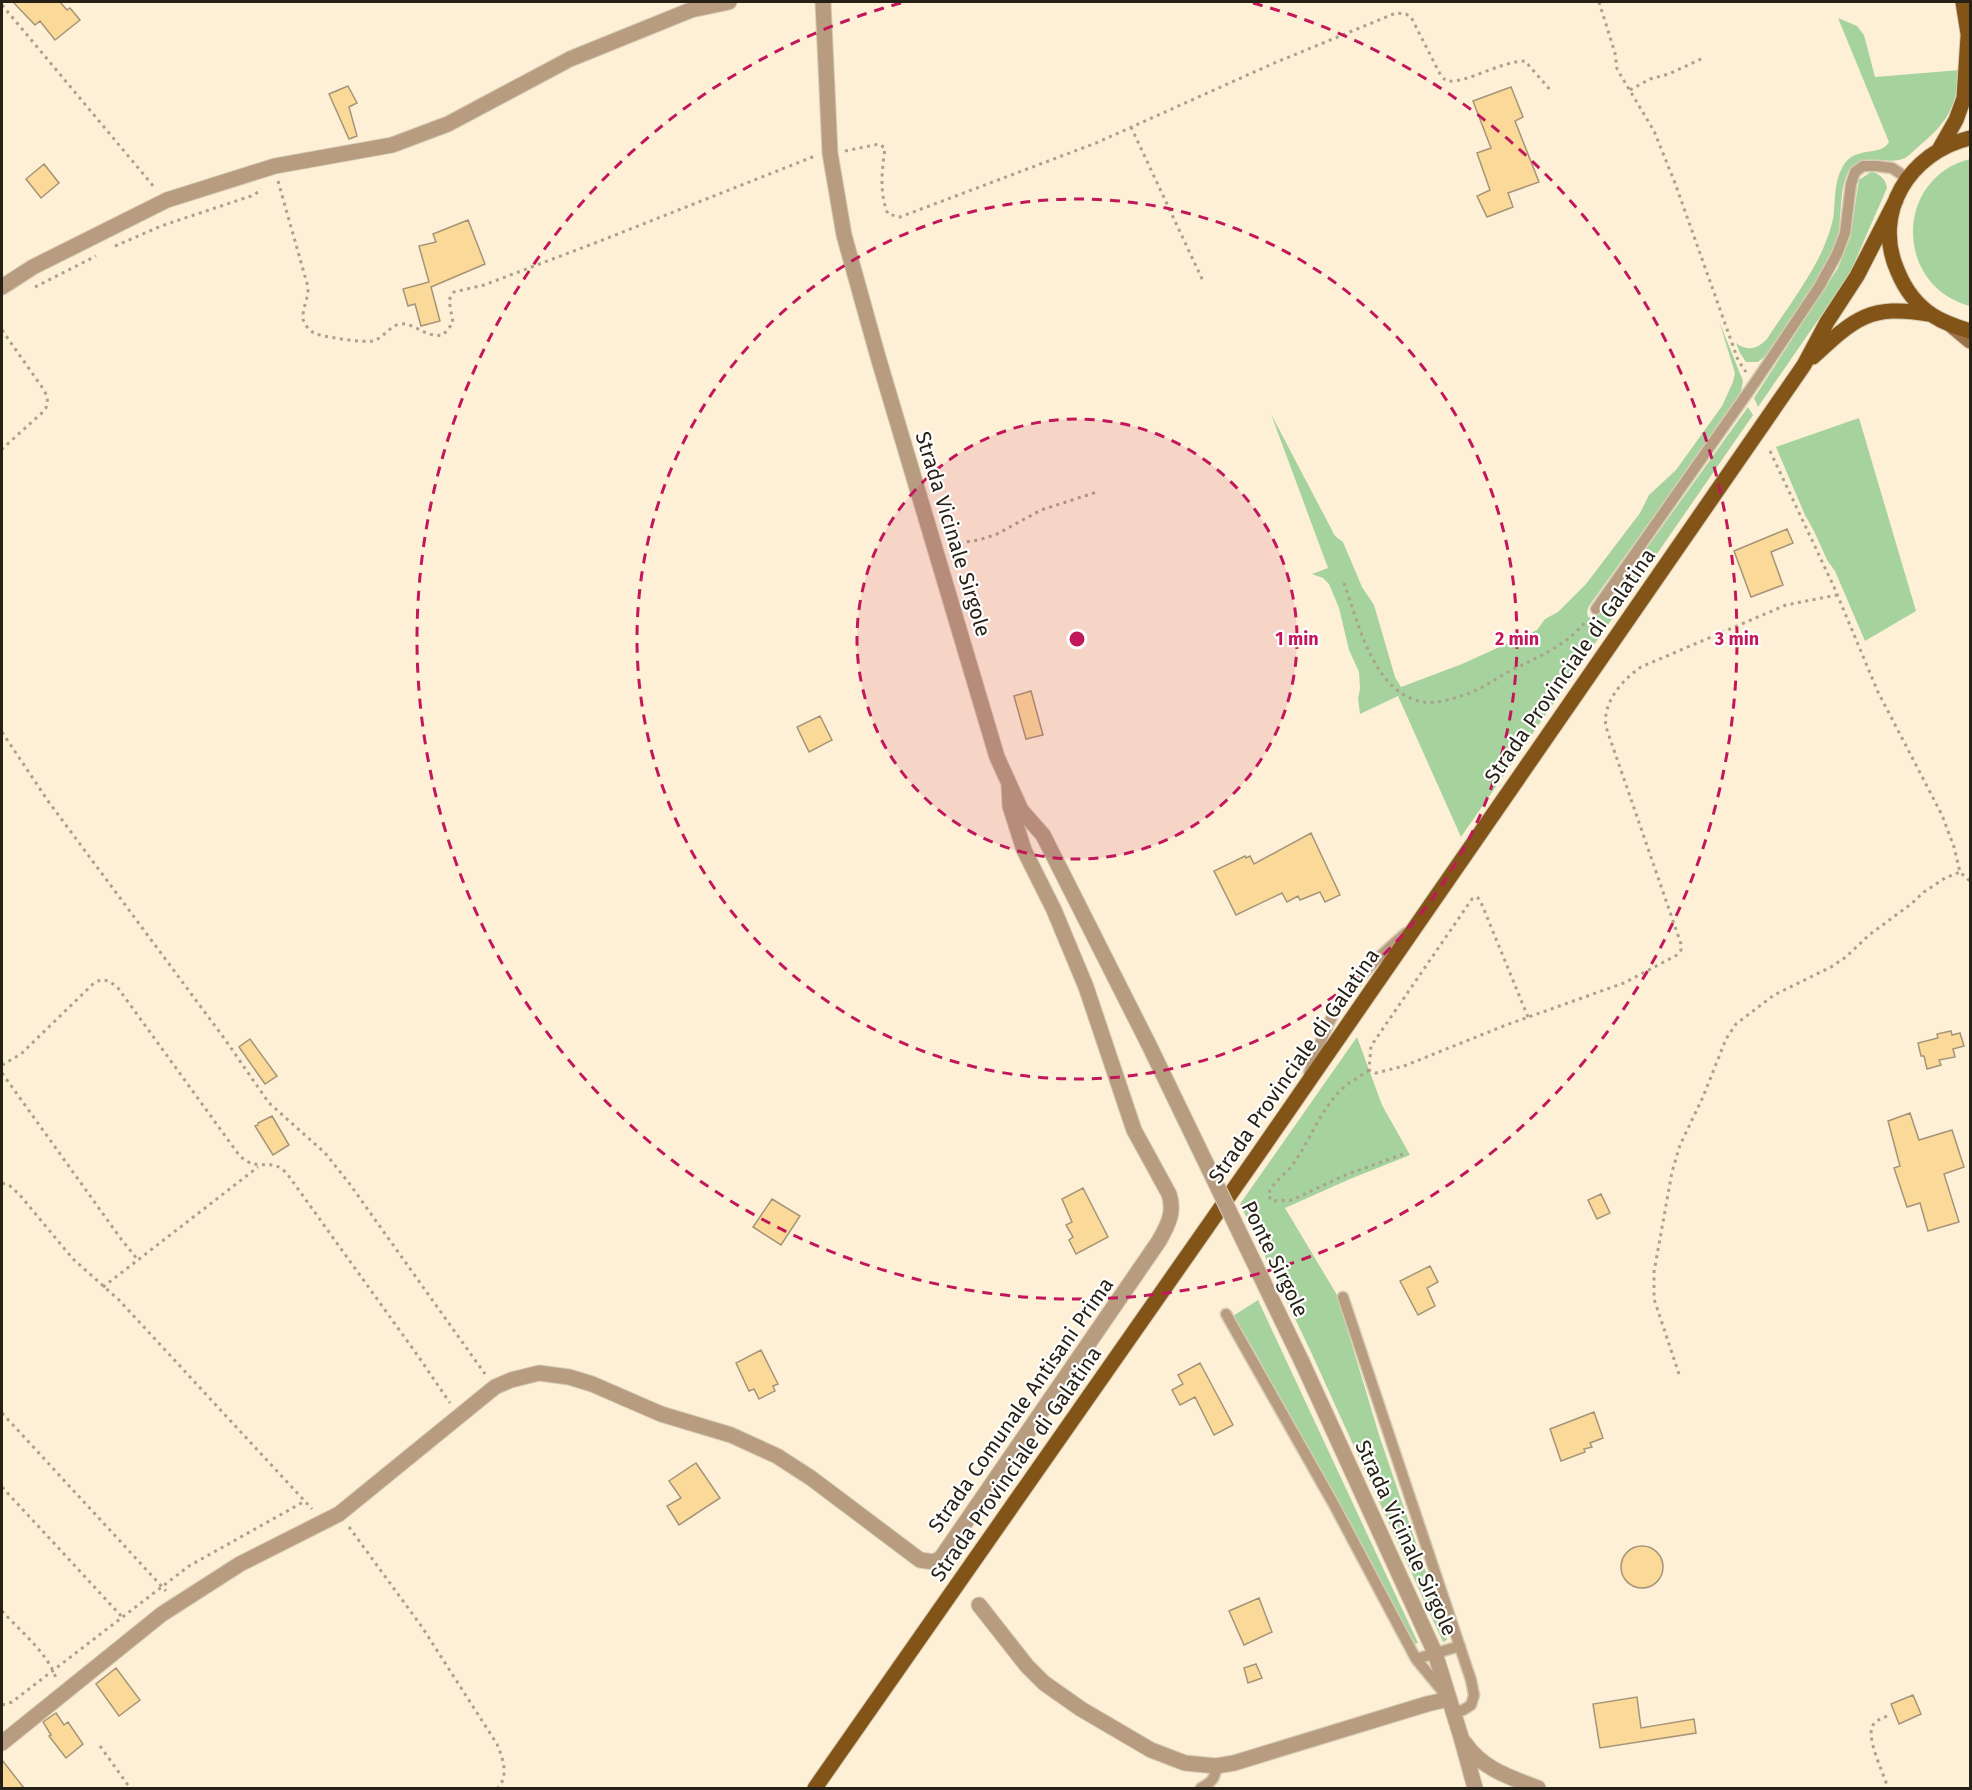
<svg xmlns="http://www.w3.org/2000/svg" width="1972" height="1790" viewBox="0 0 1972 1790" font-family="'Fira Sans',sans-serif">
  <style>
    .green { fill: #a6d39d }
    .building { fill: #fbd998; stroke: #a59578; stroke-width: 1.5 }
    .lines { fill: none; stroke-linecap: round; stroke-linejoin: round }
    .lane-casing { stroke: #d6cbb4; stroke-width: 13 }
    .street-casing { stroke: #d6cbb4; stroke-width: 17 }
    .secondary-casing { stroke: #d6cbb4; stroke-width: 17 }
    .primary-casing { stroke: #d6cbb4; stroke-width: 17 }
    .path { stroke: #aba18d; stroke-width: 3; stroke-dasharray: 3 4.5; stroke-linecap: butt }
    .lane { stroke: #b79c80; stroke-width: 10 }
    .street { stroke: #b79c80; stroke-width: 15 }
    .secondary { stroke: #997247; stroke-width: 15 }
    .primary { stroke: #835417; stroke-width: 15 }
    .street-bridge-casing { stroke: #d6cbb4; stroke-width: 17; stroke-linecap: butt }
    .street-bridge { stroke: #b79c80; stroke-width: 15 }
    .ring { fill: none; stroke: #c2185b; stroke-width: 3; stroke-dasharray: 10 8 }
    .labels { text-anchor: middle; stroke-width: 4.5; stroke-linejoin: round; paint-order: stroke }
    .street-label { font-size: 21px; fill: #272115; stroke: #fff }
    .centre { fill: #c2185b; stroke: #fff; stroke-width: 3 }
    .ring-label { font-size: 18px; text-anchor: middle; font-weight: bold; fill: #c2185b; stroke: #fff; stroke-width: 4.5; stroke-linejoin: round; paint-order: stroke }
  </style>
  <rect width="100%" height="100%" fill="#fdf0d7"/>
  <path class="green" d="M 1838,18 L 1857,26 L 1864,35 L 1875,77 L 1960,70 C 1956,108 1947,123 1918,147 C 1912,152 1907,159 1899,160 C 1883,163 1863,154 1851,168 C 1839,182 1842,216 1838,235 C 1830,269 1789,323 1768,354 L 1758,362 L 1746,362 L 1740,353 L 1736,343 C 1748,352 1757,349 1767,339 C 1785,311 1815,272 1826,241 C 1829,234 1831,227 1833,219 C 1836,201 1833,183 1843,166 C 1855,145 1881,157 1889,142 Z
    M 1970,159 L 1970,306 C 1894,286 1894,178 1970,159 Z
    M 1871,172 C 1879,173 1886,179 1887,188 L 1849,275 L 1758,407 L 1754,398 L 1838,268 L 1850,238 L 1859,180 Z
    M 1719,321 L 1743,381 L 1740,396 L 1589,606 L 1587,611 L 1588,617 L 1595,617 L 1608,602 L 1748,407 L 1753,415 L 1461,837 L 1398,696 L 1360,714 L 1358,698 L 1360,689 L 1359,672 L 1349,650 L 1339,608 L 1329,584 L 1323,578 L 1312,574 L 1328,568 L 1271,414 L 1335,536 L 1343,542 L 1362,587 L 1374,605 L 1395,677 L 1401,687 L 1462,664 L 1537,630 L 1545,619 L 1558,612 L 1586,584 L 1640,513 L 1649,495 L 1676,470 L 1722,406 L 1733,382 L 1735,373 Z
    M 1859,418 L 1916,611 L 1865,641 L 1835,571 L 1827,560 L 1814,531 L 1805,515 L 1776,447 Z
    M 1357,1037 L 1382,1105 L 1410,1155 L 1350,1179 L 1285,1208 L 1337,1295 L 1380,1438 L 1442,1619 L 1447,1640 L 1443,1642 L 1311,1352 L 1240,1204 Z
    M 1258,1300 L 1418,1643 L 1414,1644 L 1254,1350 L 1233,1316 Z"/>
  <path class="building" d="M 13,2 L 60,2 L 67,10 L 70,8 L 80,20 L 55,40 L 40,21 L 35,25 Z
    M 348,86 L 357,103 L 349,107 L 357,136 L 349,139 L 329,94 Z
    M 1511,87 L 1523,117 L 1515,121 L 1539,182 L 1508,193 L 1513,207 L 1487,217 L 1477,196 L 1490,190 L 1477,153 L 1491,148 L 1473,101 Z
    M 44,164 L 59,183 L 41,198 L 26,179 Z
    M 468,220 L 485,264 L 431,287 L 440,321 L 421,326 L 415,304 L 408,306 L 403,289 L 429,282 L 419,246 L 436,242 L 433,234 Z
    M 1787,529 L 1793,543 L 1771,552 L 1783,585 L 1751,597 L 1734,551 Z
    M 1031,691 L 1043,735 L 1026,739 L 1014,696 Z
    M 820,716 L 832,740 L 809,752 L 797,727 Z
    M 1311,833 L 1340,895 L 1325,902 L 1320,892 L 1300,900 L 1298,896 L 1287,902 L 1282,893 L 1236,915 L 1214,871 L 1245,856 L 1246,858 L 1250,856 L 1254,864 Z
    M 1951,1031 L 1952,1035 L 1960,1033 L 1964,1046 L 1953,1049 L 1955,1057 L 1939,1060 L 1941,1065 L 1927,1069 L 1924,1056 L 1921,1056 L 1918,1043 L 1938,1038 L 1937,1034 Z
    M 250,1039 L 277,1076 L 265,1084 L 239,1047 Z
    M 1910,1113 L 1919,1140 L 1952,1130 L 1964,1167 L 1944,1174 L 1959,1222 L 1928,1231 L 1920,1203 L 1907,1207 L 1894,1168 L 1900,1166 L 1888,1121 Z
    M 272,1116 L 289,1145 L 273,1155 L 255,1126 L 258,1125 L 258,1123 Z
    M 1083,1188 L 1108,1237 L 1076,1254 L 1069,1240 L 1073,1237 L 1066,1225 L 1072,1222 L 1062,1199 Z
    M 1601,1194 L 1610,1213 L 1597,1219 L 1588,1200 Z
    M 772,1199 L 800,1216 L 781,1245 L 753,1227 Z
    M 1430,1266 L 1438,1282 L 1427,1288 L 1435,1306 L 1418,1315 L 1400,1281 Z
    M 761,1350 L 778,1384 L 773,1386 L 775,1391 L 759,1399 L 754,1389 L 749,1391 L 736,1363 Z
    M 1200,1363 L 1233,1425 L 1214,1435 L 1195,1397 L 1180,1405 L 1172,1390 L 1183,1384 L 1178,1375 Z
    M 1594,1412 L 1603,1438 L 1590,1443 L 1592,1447 L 1584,1449 L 1585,1452 L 1561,1461 L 1550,1429 Z
    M 696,1463 L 720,1498 L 679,1525 L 667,1506 L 681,1498 L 669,1481 Z
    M1621 1567a21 21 0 1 1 42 0a21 21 0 1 1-42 0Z
    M 1259,1598 L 1272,1632 L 1244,1645 L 1229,1611 Z
    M 1256,1664 L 1262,1678 L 1248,1683 L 1244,1668 Z
    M 116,1668 L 140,1700 L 119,1716 L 96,1684 Z
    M 1913,1695 L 1921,1714 L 1899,1724 L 1891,1704 Z
    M 1637,1697 L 1641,1728 L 1694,1719 L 1696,1733 L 1600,1748 L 1593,1704 Z
    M 56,1713 L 64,1725 L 68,1722 L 83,1744 L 66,1758 L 49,1736 L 51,1735 L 43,1722 Z
    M 2,1760 L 24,1788 L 2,1788 Z"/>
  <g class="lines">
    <g class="lane-casing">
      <path id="lane" d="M 1596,609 L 1756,381 L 1819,287 L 1837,254 L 1845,233 L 1851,184 L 1855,172 L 1863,166 L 1876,166 L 1892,168 L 1907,178
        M 1309,1073 C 1316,1054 1322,1035 1332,1017 C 1349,984 1378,957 1406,933
        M 1343,1297 L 1471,1680 L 1474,1695 L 1471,1705 L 1463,1710 L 1454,1712
        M 1226,1314 L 1333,1503 L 1416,1659 L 1445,1694
        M 1416,1659 L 1460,1646
        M 1201,1788 C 1211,1783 1216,1778 1216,1766"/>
    </g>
    <g class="street-casing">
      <path id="street" d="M 823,2 L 830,153 L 844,235 L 878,357 L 997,757 L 1021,810 L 1043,835 L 1149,1045
        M 2,287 L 33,267 L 167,200 L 275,166 L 392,145 L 448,124 L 570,59 L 691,10 L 729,2
        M 1302,1362 L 1435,1653 L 1461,1737 L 1475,1788
        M 979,1605 L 1027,1666 L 1044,1683 L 1081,1709 L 1151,1750 L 1185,1763 L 1216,1766 L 1234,1763 L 1427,1704 L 1449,1699
        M 1464,1742 C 1482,1769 1509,1777 1538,1788
        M 2,1743 L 162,1614 L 240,1564 L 339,1514 L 495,1387 L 511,1380 L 539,1373 L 569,1377 L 592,1384 L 661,1414 L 731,1435 L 777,1456 L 811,1478 L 920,1560 L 934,1562 L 941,1558 L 1159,1241 C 1168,1225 1175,1212 1169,1194 L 1134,1130 L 1086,987 L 1054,910 L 1024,850 L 1010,806 L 1009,785"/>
    </g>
    <g class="secondary-casing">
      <path id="secondary" d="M 1952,326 L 1970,341"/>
    </g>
    <g class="primary-casing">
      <path id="primary" d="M 1963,2 L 1970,46
        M 1970,138 C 1910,152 1871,213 1898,272 C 1905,289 1917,305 1932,315 C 1944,323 1957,327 1970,331
        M 1940,148 L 1956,120 L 1964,98 L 1968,37
        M 1813,357 C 1855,318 1870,304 1929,314
        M 815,1788 L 1259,1153 L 1804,365 L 1827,322 L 1857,276 L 1896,200"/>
    </g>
    <path class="path" d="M 1599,2 L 1615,53 L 1617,69 L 1654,131 L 1675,183 L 1738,360 L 1746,372
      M 2,5 L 155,188
      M 1630,90 L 1650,79 L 1669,74 L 1703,58
      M 1131,127 L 1203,281
      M 845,151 L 879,144 L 885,148 C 882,170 879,193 888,214 L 900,217 L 1096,143 L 1272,64 L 1396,13 L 1406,14 L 1411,17 L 1441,76 C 1444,79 1445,80 1449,81 C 1466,83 1502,61 1525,61 L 1552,92
      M 278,181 L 308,287 C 309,298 302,308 303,319 C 304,324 309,330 314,333 C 322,337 364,343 373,341 C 384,338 389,326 400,324 C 414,322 425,338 443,335 L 453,323 L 449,300 L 454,292 L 484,285 L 595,243 L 815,156
      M 115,246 L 161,226 L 254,195 L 259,191 L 260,188
      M 35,287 L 96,256
      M 2,330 L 44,390 C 48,398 49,404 44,411 L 2,449
      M 1770,451 L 1834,587 L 1878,692 L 1942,815 L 1954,847 L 1960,872 L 1970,881
      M 952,544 L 979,540 L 997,534 L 1041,510 L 1097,492
      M 1344,583 C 1358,622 1374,695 1424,702 C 1436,704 1452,699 1464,695 C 1480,690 1494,680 1508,672 C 1539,656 1564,648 1587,620
      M 2,732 L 48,801 L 224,1038 L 269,1103 L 325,1153 L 349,1183 L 485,1374
      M 1528,1017 L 1480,900 L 1477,897 L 1472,899 L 1371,1046 L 1369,1070 L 1376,1073 L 1404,1066 L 1506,1025 L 1624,983 L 1677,955 L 1681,950 L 1681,944 L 1606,727 C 1602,703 1622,680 1641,667 L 1786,605 L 1837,595
      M 2,1065 L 21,1054 L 95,982 C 105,978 110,981 118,988 L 239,1155 C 259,1175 271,1154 288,1175 L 418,1356 L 450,1403
      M 1369,1070 C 1360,1077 1350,1081 1342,1089 C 1319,1111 1310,1142 1291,1167 C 1283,1176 1272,1183 1268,1195 L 1272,1201 L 1292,1200 L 1343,1176 L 1406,1153
      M 2,1073 L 121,1239 L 138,1260
      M 2,1183 L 10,1186 L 19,1194 L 73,1259 L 118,1299 L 312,1509
      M 103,1287 L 258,1167
      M 1679,1374 L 1654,1299 L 1654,1272 L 1672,1172 L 1680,1145 L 1703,1097 L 1726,1039 L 1736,1024 L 1774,995 L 1831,967 L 1846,957 L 1869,935 L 1911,904 L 1924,892 L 1945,878 L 1960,872
      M 2,1413 L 166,1591
      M 2,1487 L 124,1619
      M 349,1527 L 422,1627 L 497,1744 C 503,1759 509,1775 498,1788
      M 2,1611 C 20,1631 47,1652 56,1678
      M 2,1705 L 12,1702 L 189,1566 L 305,1501
      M 1887,1716 C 1881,1719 1875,1720 1872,1727 C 1867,1740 1884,1775 1888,1788
      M 100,1746 L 130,1788"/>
    <use href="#lane" class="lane"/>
    <use href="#street" class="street"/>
    <use href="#secondary" class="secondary"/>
    <use href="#primary" class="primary"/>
    <g class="street-bridge-casing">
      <path id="street-bridge" d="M 1149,1045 L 1302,1362"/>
    </g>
    <use href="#street-bridge" class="street-bridge"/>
  </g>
  <circle cx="1077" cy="639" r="220" fill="#c2185b" fill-opacity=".12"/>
  <g class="ring">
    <circle cx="1077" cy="639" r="220"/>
    <circle cx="1077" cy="639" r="440"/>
    <path d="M1253 3A660 660 0 1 1 901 3"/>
  </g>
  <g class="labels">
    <g class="street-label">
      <text transform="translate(953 534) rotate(73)" y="7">Strada Vicinale Sirgole</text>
      <text transform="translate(1570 666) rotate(-55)" y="7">Strada Provinciale di Galatina</text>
      <text transform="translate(1294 1066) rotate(-55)" y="7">Strada Provinciale di Galatina</text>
      <text transform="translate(1275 1259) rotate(64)" y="7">Ponte Sirgole</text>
      <text transform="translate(1021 1405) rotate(-55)" y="7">Strada Comunale Antisani Prima</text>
      <text transform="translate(1016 1464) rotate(-55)" y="7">Strada Provinciale di Galatina</text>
      <text transform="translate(1406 1538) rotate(65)" y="7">Strada Vicinale Sirgole</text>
    </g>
  </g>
  <circle cx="1077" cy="639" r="9" class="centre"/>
  <g class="ring-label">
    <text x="1297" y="645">1 min</text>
    <text x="1517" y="645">2 min</text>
    <text x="1737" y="645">3 min</text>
  </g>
  <rect width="1972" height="1790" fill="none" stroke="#272115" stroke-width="6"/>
</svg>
